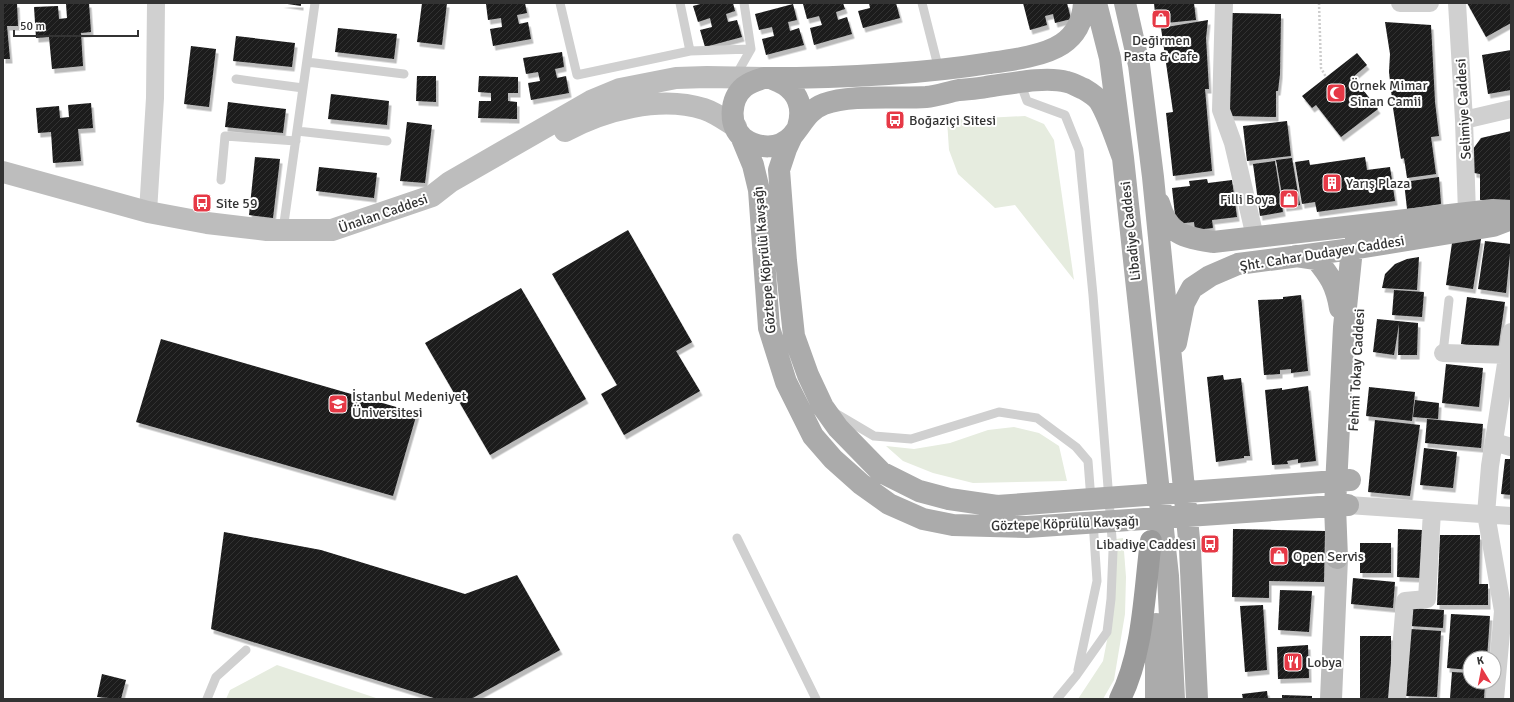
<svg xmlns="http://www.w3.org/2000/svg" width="1514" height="702" viewBox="0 0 1514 702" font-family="Signika,sans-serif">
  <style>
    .green { fill: #e6ecdf }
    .building { fill: url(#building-hatch); filter: url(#shadow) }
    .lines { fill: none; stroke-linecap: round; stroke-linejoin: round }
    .path { stroke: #cdcdcd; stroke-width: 2.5; stroke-dasharray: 2 2; stroke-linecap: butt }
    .lane { stroke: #d0d0d0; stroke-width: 9 }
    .street { stroke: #d0d0d0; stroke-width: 18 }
    .secondary { stroke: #bdbdbd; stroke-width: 22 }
    .primary { stroke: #ababab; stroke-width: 22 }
    .highway { stroke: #9a9a9a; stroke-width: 22 }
    .labels { text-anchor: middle; stroke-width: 4; stroke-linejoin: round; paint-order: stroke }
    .poi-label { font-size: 14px; fill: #333; stroke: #fff; text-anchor: start }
    .street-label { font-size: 14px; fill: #333; stroke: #fff }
  </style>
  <defs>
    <pattern id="building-hatch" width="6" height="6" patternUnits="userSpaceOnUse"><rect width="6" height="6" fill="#1a1a1a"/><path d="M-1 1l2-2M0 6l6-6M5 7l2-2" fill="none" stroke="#333"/></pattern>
    <filter id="shadow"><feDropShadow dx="2.5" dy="4.5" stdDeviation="0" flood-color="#0004"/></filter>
  </defs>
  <rect width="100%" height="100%" fill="#fff"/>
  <path class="green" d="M 1025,116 L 1044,124 L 1054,140 L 1074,280 L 1015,205 L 995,208 L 958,174 L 949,150 L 947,120 Z
    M 1014,427 L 1039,433 L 1059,446 L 1067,481 L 973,483 L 933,473 L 903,461 L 886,446 L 914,449 L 950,443 L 988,430 Z
    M 1123,538 L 1126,577 L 1125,614 L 1114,680 L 1103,699 L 1078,699 L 1103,661 L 1114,604 L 1116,539 Z
    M 277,665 L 379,699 L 226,699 L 230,690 Z"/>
  <path class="building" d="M 3,3 L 17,3 L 18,26 L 7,26 L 10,59 L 3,59 Z
    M 89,3 L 91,32 L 81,33 L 83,66 L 52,69 L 49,37 L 36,38 L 34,7 L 58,6 L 59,19 L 67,18 L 66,4 Z
    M 281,3 L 301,3 L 301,6 Z
    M 422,3 L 447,3 L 442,45 L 417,42 Z
    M 492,3 L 525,3 L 527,13 L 517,15 L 519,24 L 528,22 L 531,39 L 493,46 L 490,29 L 502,27 L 501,18 L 488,20 L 486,4 Z
    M 704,3 L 733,3 L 735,11 L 726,14 L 728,22 L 737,20 L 742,37 L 705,47 L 700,30 L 712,27 L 710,18 L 698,22 L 693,6 Z
    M 843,3 L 845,9 L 836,12 L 838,20 L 847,17 L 852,34 L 814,45 L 810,28 L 822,25 L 819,16 L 807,19 L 803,4 Z
    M 869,3 L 896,3 L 900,18 L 863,28 L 858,11 L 870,8 Z
    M 1023,3 L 1067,3 L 1071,19 L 1055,23 L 1053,14 L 1045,16 L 1047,25 L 1030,30 Z
    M 1154,3 L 1194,3 L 1196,20 L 1156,24 Z
    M 1467,3 L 1511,3 L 1511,23 L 1486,37 Z
    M 793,4 L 797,20 L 788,22 L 790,31 L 799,28 L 804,45 L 766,55 L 762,39 L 774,36 L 772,27 L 759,30 L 755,14 Z
    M 1232,13 L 1281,14 L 1280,74 L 1278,91 L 1276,91 L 1276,117 L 1229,116 Z
    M 1208,20 L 1206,38 L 1209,89 L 1205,89 L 1212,171 L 1173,176 L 1166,113 L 1173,112 L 1161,28 Z
    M 1385,22 L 1431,25 L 1435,102 L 1439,136 L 1431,137 L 1436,174 L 1407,178 L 1404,158 L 1401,159 L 1393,108 L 1389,72 L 1390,54 Z
    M 338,28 L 397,34 L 394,59 L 335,52 Z
    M 236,36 L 295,43 L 292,67 L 233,61 Z
    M 191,46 L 216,49 L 209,107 L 184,104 Z
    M 1511,50 L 1511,90 L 1488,94 L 1482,55 Z
    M 562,52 L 564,67 L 555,69 L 557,78 L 566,76 L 569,93 L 531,100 L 528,83 L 540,81 L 538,72 L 526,74 L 523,58 Z
    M 1357,53 L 1367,65 L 1353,77 L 1378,109 L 1341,137 L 1316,105 L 1312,108 L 1302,96 Z
    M 417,76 L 436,76 L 436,102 L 416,101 Z
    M 479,76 L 518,77 L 518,93 L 508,93 L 508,101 L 517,102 L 517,119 L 478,118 L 479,101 L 491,101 L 491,93 L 478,92 Z
    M 331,94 L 389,101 L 387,125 L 328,119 Z
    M 228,102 L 286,109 L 283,133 L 225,127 Z
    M 91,103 L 93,128 L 78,129 L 81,161 L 53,163 L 51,132 L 38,133 L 36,108 L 59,106 L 60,118 L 69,117 L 68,105 Z
    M 1287,121 L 1291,156 L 1247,161 L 1243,126 Z
    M 407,122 L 432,125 L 425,183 L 400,181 Z
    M 1511,131 L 1511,200 L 1480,200 L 1480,174 L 1474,173 L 1473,149 L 1481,138 Z
    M 255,157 L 280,159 L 273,218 L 249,215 Z
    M 1365,157 L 1367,170 L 1390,167 L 1395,201 L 1317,212 L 1315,202 L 1302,204 L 1295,162 L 1309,160 L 1310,165 Z
    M 1292,158 L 1300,205 L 1284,207 L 1276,160 Z
    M 1275,161 L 1283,212 L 1260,216 L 1253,164 Z
    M 319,167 L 377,173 L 374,198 L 316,191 Z
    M 1439,177 L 1441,204 L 1407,209 L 1404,182 Z
    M 1207,179 L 1208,183 L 1232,180 L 1237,217 L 1212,220 L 1213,228 L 1195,230 L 1194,222 L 1176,224 L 1172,188 L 1190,186 L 1189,181 Z
    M 628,230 L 692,342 L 676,351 L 700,391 L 624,435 L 601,394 L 617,385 L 552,274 Z
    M 1453,236 L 1481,239 L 1473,289 L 1446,285 Z
    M 1485,241 L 1511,244 L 1506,293 L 1478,289 Z
    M 1419,257 L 1417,290 L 1382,288 L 1385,274 L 1395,264 L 1407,259 Z
    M 521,288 L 586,399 L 490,455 L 425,343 Z
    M 1394,290 L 1424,292 L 1422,317 L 1392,315 Z
    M 1301,295 L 1308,371 L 1291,373 L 1291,369 L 1280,370 L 1280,374 L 1264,375 L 1258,300 L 1283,299 L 1283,297 Z
    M 1467,297 L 1505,302 L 1498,350 L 1461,344 Z
    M 1377,319 L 1418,323 L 1417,355 L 1398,355 L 1399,324 L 1394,355 L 1373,352 Z
    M 161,339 L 417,413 L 393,496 L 136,422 Z
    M 1446,364 L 1483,368 L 1479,407 L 1442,403 Z
    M 1223,375 L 1224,380 L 1241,378 L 1250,456 L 1244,456 L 1244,458 L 1216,462 L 1207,377 Z
    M 1308,386 L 1316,461 L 1298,463 L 1298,459 L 1287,461 L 1288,464 L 1272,465 L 1265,390 L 1282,388 L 1282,390 Z
    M 1369,387 L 1415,392 L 1412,421 L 1366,416 Z
    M 1415,400 L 1439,403 L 1438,419 L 1413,417 Z
    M 1427,419 L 1483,424 L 1481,448 L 1425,443 Z
    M 1375,420 L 1420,425 L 1410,496 L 1368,492 Z
    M 1424,448 L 1457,452 L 1453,488 L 1420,485 Z
    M 1505,459 L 1511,459 L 1511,495 L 1501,494 Z
    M 1233,529 L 1325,531 L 1324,582 L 1269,581 L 1269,598 L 1232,597 Z
    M 1398,529 L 1422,530 L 1421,578 L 1397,577 Z
    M 224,532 L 321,550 L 465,594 L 517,575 L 560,650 L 471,699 L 437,699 L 211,629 Z
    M 1440,535 L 1480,535 L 1479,584 L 1488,584 L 1488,605 L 1437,605 Z
    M 1360,543 L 1391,543 L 1391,573 L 1360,573 Z
    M 1353,578 L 1395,582 L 1393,608 L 1351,604 Z
    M 1280,590 L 1312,591 L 1309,632 L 1278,630 Z
    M 1263,605 L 1267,670 L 1245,672 L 1240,606 Z
    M 1412,608 L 1444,610 L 1443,628 L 1410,626 Z
    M 1451,614 L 1490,616 L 1487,658 L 1470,658 L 1470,670 L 1447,668 Z
    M 1410,629 L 1441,631 L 1437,697 L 1406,696 Z
    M 1360,636 L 1391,636 L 1391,699 L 1360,699 Z
    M 1308,645 L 1309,678 L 1278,679 L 1277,647 Z
    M 1452,672 L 1470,673 L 1470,682 L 1485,682 L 1484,699 L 1450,698 Z
    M 102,674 L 126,680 L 121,699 L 97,697 Z
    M 1267,691 L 1268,699 L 1243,699 L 1242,694 Z
    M 1282,695 L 1312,696 L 1312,699 L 1282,699 Z"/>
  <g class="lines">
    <path class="path" d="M 1319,3 L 1321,68 L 1326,77"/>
    <path class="lane" d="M 560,3 L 577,75 L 690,51 L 751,49
      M 680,3 L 690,51
      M 922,3 L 939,70
      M 307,62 L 404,74
      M 735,77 L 751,49 L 744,3
      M 236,79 L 303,88
      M 1020,82 L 1027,101 L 1065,115 L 1079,150 L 1093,295 L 1113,551 L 1111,599 L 1107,632 L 1076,676 L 1057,699
      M 297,131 L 387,141
      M 221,180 L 225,136 L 296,141
      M 283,230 L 315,3
      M 1443,353 L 1449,300
      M 835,413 L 874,436 L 911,439 L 999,412 L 1037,418 L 1076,447 L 1088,461 L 1091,500
      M 737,538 L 816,699
      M 1078,670 L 1097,581 L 1093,521
      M 207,699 L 216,677 L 246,650"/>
    <path class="street" d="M 1224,3 L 1221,110 L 1233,143 L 1255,237
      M 1400,3 L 1430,3
      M 1457,3 L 1464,120 L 1467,214
      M 1464,120 L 1511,109
      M 148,212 L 155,98 L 156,3
      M 1443,353 L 1511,355
      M 1494,442 L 1511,447
      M 1348,505 L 1511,516
      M 1397,699 L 1405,601 L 1427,599 L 1432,511
      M 1495,699 L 1503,611 L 1486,514 L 1490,466 L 1511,332"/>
    <path class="secondary" d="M 565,131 C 604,110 660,95 704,109 C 716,113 725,120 736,127
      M 3,172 L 148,212 L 207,223 L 267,230 L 332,230 L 432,196 L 450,182 L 591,101 L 620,89 L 676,78 L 707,77 L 764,78
      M 1331,699 L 1337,558"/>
    <path class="primary" d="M 1084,3 C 1083,19 1077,34 1062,44 C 1044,56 1012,60 990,63 C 915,75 840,78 764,78 C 757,80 750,82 744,87 C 730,99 728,125 743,138 C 758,149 779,150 792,136 C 803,123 808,110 824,104 C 851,94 896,99 926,97 C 937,96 948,92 959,90 C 968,89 977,89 986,87 C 1009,84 1045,76 1067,82 C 1072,83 1079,87 1084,89 C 1089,92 1097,97 1100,102 C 1110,119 1116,140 1123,158
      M 1096,3 L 1110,58 L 1123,158 L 1168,576 L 1174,699
      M 1125,3 L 1139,65 L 1153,177 L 1190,549 L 1197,699
      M 773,79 C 796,87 805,104 798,127
      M 741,136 L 753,165 L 759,190 L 769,328 L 786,382 L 813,436 L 833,459 L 861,484 L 889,504 L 923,519 L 953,525 L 1027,527 L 1348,505
      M 792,136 L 786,149 L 779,170 L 786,261 L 794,336 L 808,375 L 823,407 L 838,428 L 881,472 L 919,491 L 949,499 L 997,506 L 1350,480
      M 1159,203 C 1168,235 1184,237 1213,242 L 1493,210 L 1511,211
      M 1296,256 L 1316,259 C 1330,276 1336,285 1340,308
      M 1176,343 L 1184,303 L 1192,288 L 1210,276 L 1238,264 L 1352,249 L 1493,226 L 1511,219
      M 1337,558 L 1335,506 L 1344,327 L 1352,249 L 1358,237
      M 1156,699 L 1156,624"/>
    <path class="highway" d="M 1120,699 C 1144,651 1144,593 1151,541"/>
  </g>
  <defs>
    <g id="shop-square" transform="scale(1)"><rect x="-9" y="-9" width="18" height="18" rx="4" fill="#e63946" stroke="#fff"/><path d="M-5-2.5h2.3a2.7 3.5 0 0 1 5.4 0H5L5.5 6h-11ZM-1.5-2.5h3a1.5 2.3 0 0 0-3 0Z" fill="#fff"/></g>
    <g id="mosque-square" transform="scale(1)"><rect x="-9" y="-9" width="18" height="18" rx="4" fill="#e63946" stroke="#fff"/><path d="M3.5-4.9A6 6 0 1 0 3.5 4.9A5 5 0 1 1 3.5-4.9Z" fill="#fff"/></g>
    <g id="bus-square" transform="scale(1)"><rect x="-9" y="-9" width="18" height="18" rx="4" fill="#e63946" stroke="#fff"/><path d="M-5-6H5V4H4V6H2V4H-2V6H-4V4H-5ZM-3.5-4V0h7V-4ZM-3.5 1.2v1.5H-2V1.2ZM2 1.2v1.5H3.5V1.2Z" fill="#fff"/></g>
    <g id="building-square" transform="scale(1)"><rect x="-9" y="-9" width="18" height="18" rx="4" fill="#e63946" stroke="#fff"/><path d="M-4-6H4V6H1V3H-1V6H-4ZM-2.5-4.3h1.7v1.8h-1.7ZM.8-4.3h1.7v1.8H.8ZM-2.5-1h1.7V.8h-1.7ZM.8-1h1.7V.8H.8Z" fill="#fff"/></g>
    <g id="university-square" transform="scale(1)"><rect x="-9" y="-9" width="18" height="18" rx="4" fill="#e63946" stroke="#fff"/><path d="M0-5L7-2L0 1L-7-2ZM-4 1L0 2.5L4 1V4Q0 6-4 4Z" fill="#fff"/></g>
    <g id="restaurant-square" transform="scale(1)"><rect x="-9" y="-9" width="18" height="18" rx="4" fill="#e63946" stroke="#fff"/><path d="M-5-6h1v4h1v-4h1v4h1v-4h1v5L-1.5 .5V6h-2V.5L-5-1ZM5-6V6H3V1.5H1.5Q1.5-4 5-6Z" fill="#fff"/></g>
  </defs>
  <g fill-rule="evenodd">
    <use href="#shop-square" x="1161" y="19"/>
    <use href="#mosque-square" x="1336" y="93"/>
    <use href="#bus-square" x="895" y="120"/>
    <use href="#building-square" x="1332" y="183"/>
    <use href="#shop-square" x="1289" y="199"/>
    <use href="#bus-square" x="202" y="203"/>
    <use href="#university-square" x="338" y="404"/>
    <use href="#bus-square" x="1210" y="544"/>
    <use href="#shop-square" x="1279" y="556"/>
    <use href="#restaurant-square" x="1293" y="662"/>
  </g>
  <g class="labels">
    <g class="poi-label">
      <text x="1161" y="45" text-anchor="middle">Değirmen<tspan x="1161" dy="16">Pasta &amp; Cafe</tspan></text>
      <text x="1350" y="90">Örnek Mimar<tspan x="1350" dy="16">Sinan Camii</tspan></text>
      <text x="909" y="125">Boğaziçi Sitesi</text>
      <text x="1346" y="188">Yarış Plaza</text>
      <text x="1275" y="204" text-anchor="end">Filli Boya</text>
      <text x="216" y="208">Site 59</text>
      <text x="352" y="401">İstanbul Medeniyet<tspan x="352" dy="16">Üniversitesi</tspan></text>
      <text x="1196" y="549" text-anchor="end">Libadiye Caddesi</text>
      <text x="1293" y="561">Open Servis</text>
      <text x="1307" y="667">Lobya</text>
    </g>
    <g class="street-label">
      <text transform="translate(1463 109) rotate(-93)" y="5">Selimiye Caddesi</text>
      <text transform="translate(383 213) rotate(-19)" y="5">Ünalan Caddesi</text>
      <text transform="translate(1130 231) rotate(-96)" y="5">Libadiye Caddesi</text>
      <text transform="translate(1322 253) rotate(-9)" y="5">Şht. Cahar Dudayev Caddesi</text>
      <text transform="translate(764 260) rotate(-95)" y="5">Göztepe Köprülü Kavşağı</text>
      <text transform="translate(1356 370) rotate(-87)" y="5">Fehmi Tokay Caddesi</text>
      <text transform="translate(1065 523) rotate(-2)" y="5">Göztepe Köprülü Kavşağı</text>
    </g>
  </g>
  <rect width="1514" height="702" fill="none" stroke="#333333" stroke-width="8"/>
  <g transform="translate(1482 670) rotate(350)"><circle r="19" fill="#ffffff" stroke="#adadad"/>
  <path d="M0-3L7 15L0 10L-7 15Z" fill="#e63946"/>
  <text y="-6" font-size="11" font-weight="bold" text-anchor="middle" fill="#333333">K</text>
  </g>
  <path d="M14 30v6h124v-6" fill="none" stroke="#333333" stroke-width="2"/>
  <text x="20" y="30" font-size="12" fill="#333333" stroke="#ffffff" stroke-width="3" paint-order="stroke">50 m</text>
</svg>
